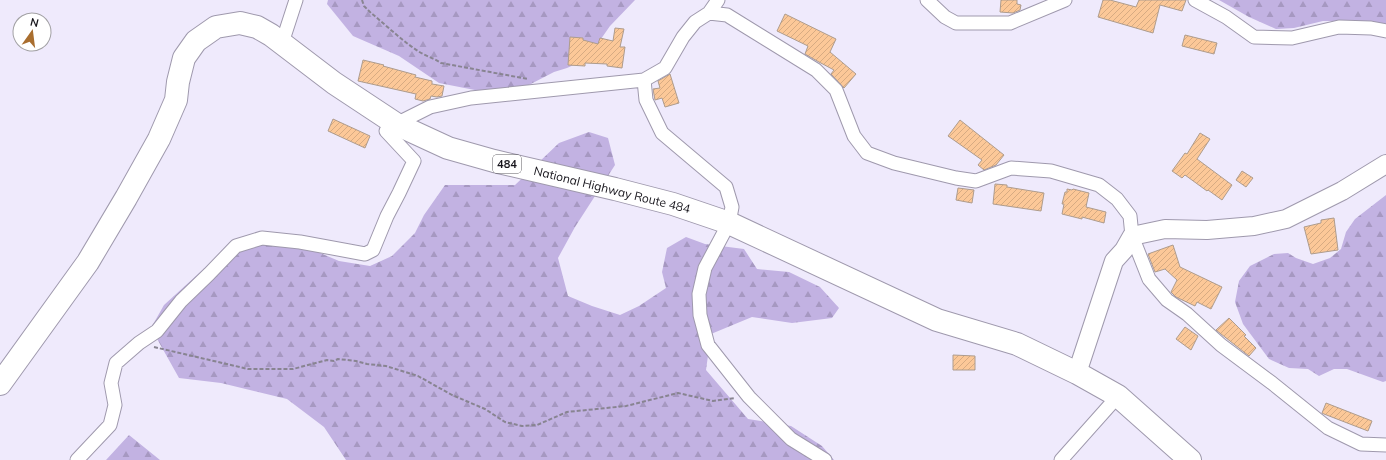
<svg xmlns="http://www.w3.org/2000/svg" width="1386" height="460" viewBox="0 0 1386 460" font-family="Mulish,sans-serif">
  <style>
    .forest { fill: url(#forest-firs) }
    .building { fill: url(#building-hatch); stroke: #ae9c8d }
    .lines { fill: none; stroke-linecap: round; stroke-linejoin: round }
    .street-casing { stroke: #9f99ad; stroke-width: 15 }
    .secondary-casing { stroke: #9f99ad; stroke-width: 20 }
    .highway-casing { stroke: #9f99ad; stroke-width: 24 }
    .path { stroke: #888491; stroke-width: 2; stroke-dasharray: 4 2; stroke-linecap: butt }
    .street { stroke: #fff; stroke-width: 13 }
    .secondary { stroke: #fff; stroke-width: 18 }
    .highway { stroke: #fff; stroke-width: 22 }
    .labels { text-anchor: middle; stroke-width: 3; stroke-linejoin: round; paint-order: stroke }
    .shield { fill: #fff; stroke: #5d5b60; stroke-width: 1 }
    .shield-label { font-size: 11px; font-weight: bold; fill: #17151c }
    .street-label { font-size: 12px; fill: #17151c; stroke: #fff }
  </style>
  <defs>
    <pattern id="forest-firs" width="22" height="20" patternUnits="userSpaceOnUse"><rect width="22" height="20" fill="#c2b2e2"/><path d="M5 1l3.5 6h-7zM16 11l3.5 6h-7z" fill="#a698c1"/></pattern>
    <pattern id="building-hatch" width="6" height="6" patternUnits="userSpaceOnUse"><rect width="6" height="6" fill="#fcc898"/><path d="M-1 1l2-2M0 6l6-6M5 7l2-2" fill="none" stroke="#d7ab82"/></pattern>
  </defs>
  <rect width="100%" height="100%" fill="#efeafc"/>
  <path class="forest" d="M 328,0 L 635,0 L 610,26 L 587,59 L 567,68 L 554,72 L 523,88 L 485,92 L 439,83 L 399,56 L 353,36 L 327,4 Z
    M 1219,0 L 1386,0 L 1386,26 L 1362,21 L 1323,21 L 1294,28 L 1276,29 L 1249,17 Z
    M 589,132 L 608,138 L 615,165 L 575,227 L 558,258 L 568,296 L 592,306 L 620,315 L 639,306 L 666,288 L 662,272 L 667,248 L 686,237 L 705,244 L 744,249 L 757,269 L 789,272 L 820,287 L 839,308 L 832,318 L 792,323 L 752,317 L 711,334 L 706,370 L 748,419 L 791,426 L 822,446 L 834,460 L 346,460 L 324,427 L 287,399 L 221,383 L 179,378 L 151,328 L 164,305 L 219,255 L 240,244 L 299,244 L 339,261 L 370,266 L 392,256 L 415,233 L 424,215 L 445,185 L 515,185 L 559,143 Z
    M 1386,195 L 1386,381 L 1383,382 L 1347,369 L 1334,369 L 1319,376 L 1308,369 L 1289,368 L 1269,359 L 1243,324 L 1235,302 L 1239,281 L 1250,266 L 1274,254 L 1288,253 L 1296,258 L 1313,264 L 1330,258 L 1341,249 L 1346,232 L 1355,219 Z
    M 129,435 L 160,460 L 106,460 Z"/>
  <path class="building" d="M 1001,0 L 1017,0 L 1017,4 L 1021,5 L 1020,10 L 1013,13 L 1000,12 Z
    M 1103,0 L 1110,0 L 1136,7 L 1139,0 L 1186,0 L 1182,11 L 1160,5 L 1153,33 L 1098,17 Z
    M 785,14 L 836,39 L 830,52 L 856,74 L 844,88 L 831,74 L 834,70 L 819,62 L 805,54 L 808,46 L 777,31 Z
    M 615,28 L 624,29 L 620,47 L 625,47 L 622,68 L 607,66 L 607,64 L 585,63 L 585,66 L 568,65 L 570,37 L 583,38 L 583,40 L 598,44 L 600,38 L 613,41 Z
    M 1185,35 L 1217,43 L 1214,54 L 1182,46 Z
    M 363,60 L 384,65 L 383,66 L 416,75 L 415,77 L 432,81 L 432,84 L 444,86 L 442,96 L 437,97 L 431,96 L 430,99 L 423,101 L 415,99 L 416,94 L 358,81 Z
    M 670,74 L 679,103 L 665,107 L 662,98 L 655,100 L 653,89 L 660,88 L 658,81 Z
    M 333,119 L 370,136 L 365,148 L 328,131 Z
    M 960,120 L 1004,155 L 996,165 L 984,170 L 978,165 L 982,160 L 948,136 Z
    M 1200,133 L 1210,139 L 1197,159 L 1232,185 L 1222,200 L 1208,190 L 1207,191 L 1185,175 L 1182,178 L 1172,171 L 1185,153 L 1187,154 Z
    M 1242,171 L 1253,178 L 1246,187 L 1236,180 Z
    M 995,184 L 1007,185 L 1007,187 L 1044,193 L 1041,211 L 993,204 Z
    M 958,188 L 974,190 L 972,203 L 956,200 Z
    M 1067,189 L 1072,190 L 1073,189 L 1089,193 L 1086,207 L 1106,212 L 1104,223 L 1082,217 L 1082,219 L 1062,214 L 1064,204 L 1062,204 L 1065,192 L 1067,192 Z
    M 1334,218 L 1338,250 L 1311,254 L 1304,227 L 1321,223 L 1321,220 Z
    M 1173,245 L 1180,267 L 1222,287 L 1211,309 L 1197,302 L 1195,306 L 1176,297 L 1171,292 L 1177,280 L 1165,269 L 1155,272 L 1148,254 Z
    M 1229,318 L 1246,335 L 1244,336 L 1256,348 L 1249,356 L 1216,330 Z
    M 1185,327 L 1198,336 L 1191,350 L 1176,339 Z
    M 953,355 L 975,356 L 975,370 L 953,370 Z
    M 1326,403 L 1372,421 L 1368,431 L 1324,414 L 1322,413 Z"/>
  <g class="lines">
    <g class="street-casing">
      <path id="street" d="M 927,0 L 945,17 L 956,23 L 1010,23 L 1065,0
        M 1195,0 L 1226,17 L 1254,37 L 1292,38 L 1339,27 L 1371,28 L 1386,31
        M 709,13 L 718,0
        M 282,43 L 296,0
        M 644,80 L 646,100 L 662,133 L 726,187 L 732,207 L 729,223 L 705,268 L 699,294 L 700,315 L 708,345 L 749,397 L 791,439 L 825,460
        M 77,460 L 110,425 L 115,405 L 111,383 L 116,363 L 139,343 L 157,331 L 181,301 L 209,274 L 236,246 L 262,238 L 300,242 L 365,254 L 373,250 L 387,216 L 399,193 L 414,161 L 386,131 L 396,124 L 430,107 L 471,98 L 644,80 L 665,68 L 683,37 L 695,22 L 709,13 L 727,15 L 816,70 L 836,90 L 854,136 L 867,153 L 894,163 L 956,178 L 976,181 L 1011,168 L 1051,171 L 1099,185 L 1117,199 L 1130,216 L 1132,236 L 1149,279 L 1167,300 L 1187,314 L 1221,345 L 1272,383 L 1328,428 L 1361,444 L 1386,445
        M 1061,460 L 1118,396"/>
    </g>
    <g class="secondary-casing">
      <path id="secondary" d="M 1077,373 L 1114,261 L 1124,250 L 1132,236 L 1165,229 L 1207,230 L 1254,226 L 1286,219 L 1342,191 L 1386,164"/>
    </g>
    <g class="highway-casing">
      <path id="highway" d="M 0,384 L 88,262 L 126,198 L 159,139 L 176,100 L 178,82 L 184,58 L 196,41 L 216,27 L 240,23 L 257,27 L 271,35 L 334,83 L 396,124 L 448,148 L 494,161 L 615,189 L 673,204 L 729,223 L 937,320 L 1017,344 L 1077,373 L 1118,396 L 1190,460"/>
    </g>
    <path class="path" d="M 362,0 L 364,6 L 371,13 C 386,25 401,40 418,51 C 425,56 434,58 441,63 L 528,79
      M 154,347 L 248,369 L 293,369 L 327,360 L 334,361 L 338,359 L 356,361 L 367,364 L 386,366 L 418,376 L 452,395 L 485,409 L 505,422 L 522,426 L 537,425 L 567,412 L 626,406 L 678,393 L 713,401 L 735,398"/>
    <use href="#street" class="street"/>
    <use href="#secondary" class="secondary"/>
    <use href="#highway" class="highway"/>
  </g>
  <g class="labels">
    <rect class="shield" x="493" y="155" width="28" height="18" rx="3"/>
    <g class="shield-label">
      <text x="507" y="168">484</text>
    </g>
    <g class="street-label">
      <text transform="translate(612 190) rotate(14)" y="4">National Highway Route 484</text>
    </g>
  </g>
  <g transform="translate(32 32) rotate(14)"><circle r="19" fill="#ffffff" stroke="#a2a1a4"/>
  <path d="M0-3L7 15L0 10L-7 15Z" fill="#a96e2f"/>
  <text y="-6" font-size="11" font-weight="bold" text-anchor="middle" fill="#17151c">N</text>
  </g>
</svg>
